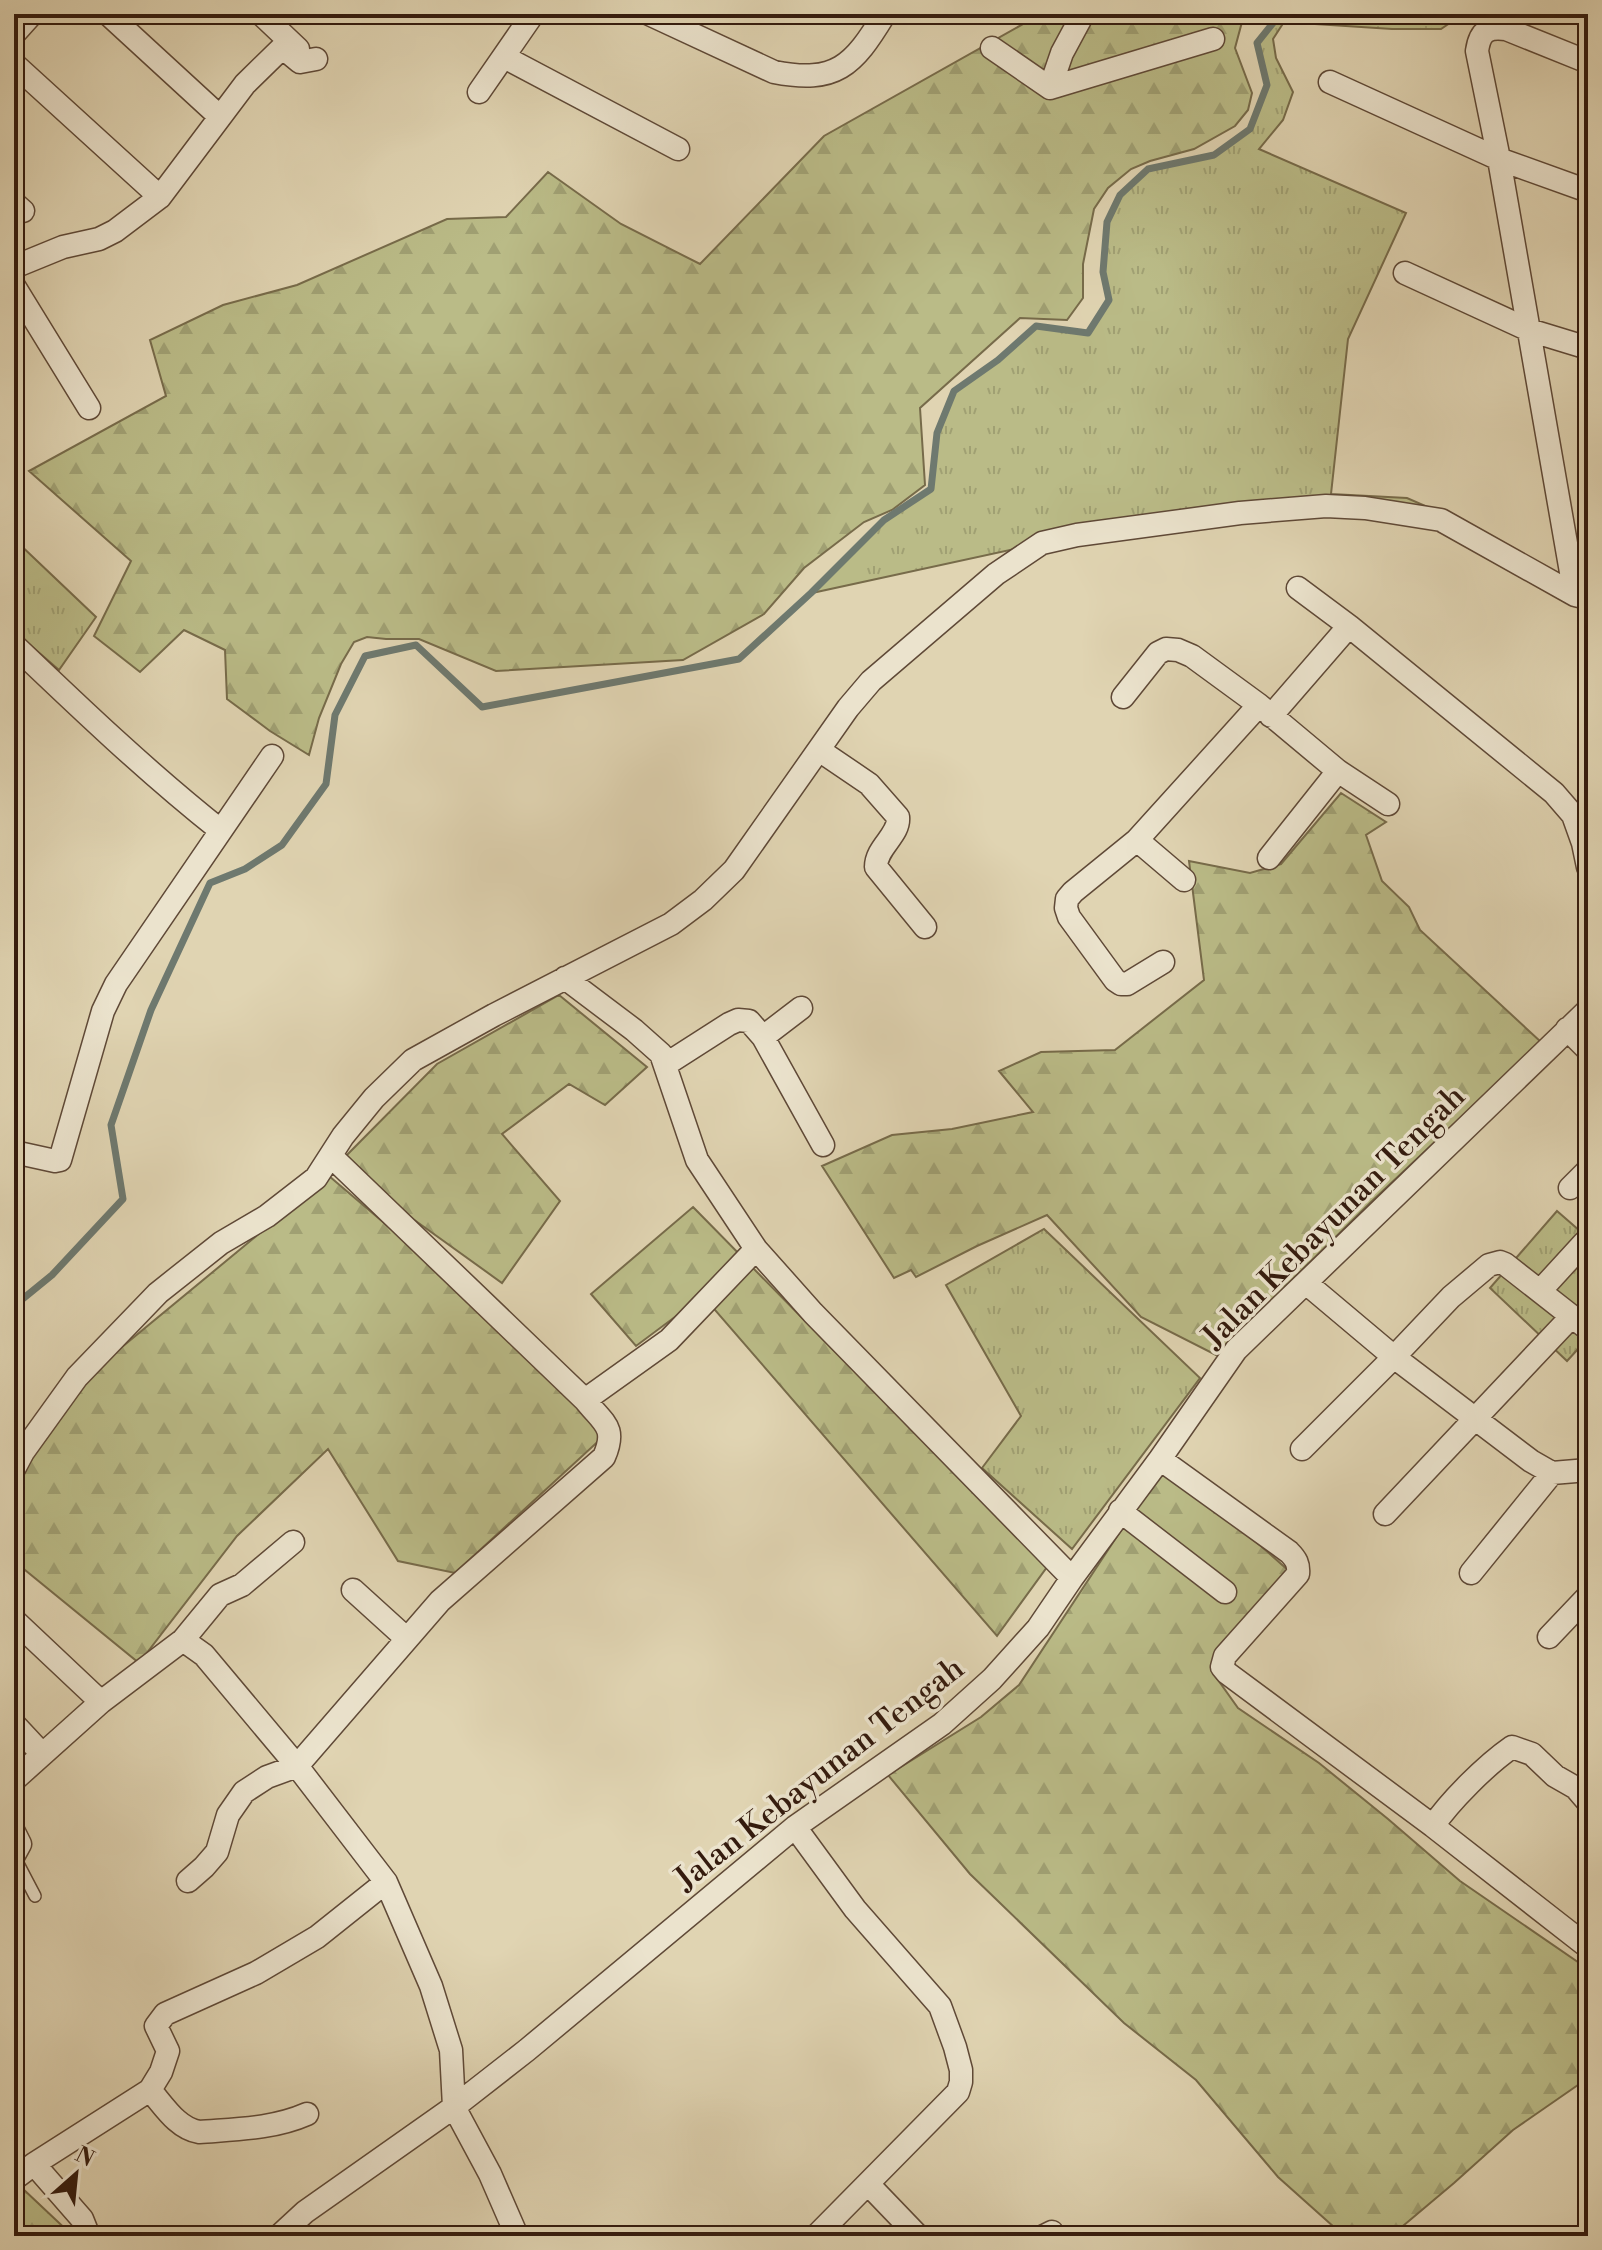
<svg xmlns="http://www.w3.org/2000/svg" width="1602" height="2250" viewBox="0 0 1602 2250" font-family="'Libre Bodoni',serif">
  <style>
    .grass { fill: url(#grass-tufts); stroke: #776b4a; stroke-width: 2 }
    .forest { fill: url(#forest-firs); stroke: #776b4a; stroke-width: 2 }
    .lines { fill: none; stroke-linecap: round; stroke-linejoin: round }
    .stream { stroke: #6e796f; stroke-width: 7 }
    .service-casing { stroke: #5f4937; stroke-width: 14 }
    .minor-casing { stroke: #5f4937; stroke-width: 25 }
    .service { stroke: #ebe3cd; stroke-width: 11 }
    .minor { stroke: #ebe3cd; stroke-width: 22 }
    .labels { text-anchor: middle; stroke-width: 7; stroke-linejoin: round; paint-order: stroke }
    .street-label { font-size: 32px; fill: #341b0e; stroke: #ebe3cd }
  </style>
  <defs>
    <pattern id="grass-tufts" width="24" height="20" patternUnits="userSpaceOnUse" patternTransform="scale(2)"><rect width="24" height="20" fill="#babb87"/><path d="M3 7l-1-3M5 7V3M7 7l1-3M15 17l-1-3M17 17v-4M19 17l1-3" fill="none" stroke="#a0a073"/></pattern>
    <pattern id="forest-firs" width="22" height="20" patternUnits="userSpaceOnUse" patternTransform="scale(2)"><rect width="22" height="20" fill="#babb87"/><path d="M5 1l3.5 6h-7zM16 11l3.5 6h-7z" fill="#a0a073"/></pattern>
  </defs>
  <rect width="100%" height="100%" fill="#e0d4b2"/>
  <filter id="stains"><feTurbulence type="fractalNoise" baseFrequency=".0025" numOctaves="4"/><feColorMatrix values="0 0 0 0 .2 0 0 0 0 .09 0 0 0 0 .02 0 0 0 .5 -.17"/></filter>
  <radialGradient id="worn" r=".72"><stop offset=".6" stop-color="#630" stop-opacity="0"/><stop offset="1" stop-color="#630" stop-opacity=".3"/></radialGradient>
  <path class="grass" d="M 1329,14 L 1384,14 L 1437,20 L 1445,14 L 1463,14 L 1441,29 L 1392,29 L 1284,22 L 1273,39 L 1276,58 L 1293,92 L 1283,120 L 1259,149 L 1406,213 L 1348,339 L 1331,494 L 1407,498 L 1446,515 L 1573,582 L 1586,586 L 1584,503 L 1588,493 L 1588,598 L 1441,520 L 1365,508 L 1042,543 L 812,593 L 884,520 L 931,489 L 937,433 L 954,391 L 998,360 L 1036,326 L 1088,333 L 1109,300 L 1103,272 L 1107,222 L 1120,195 L 1148,169 L 1214,155 L 1250,129 L 1267,85 L 1257,43 L 1277,18 Z
    M 14,539 L 96,617 L 59,670 L 14,631 Z
    M 1557,1211 L 1588,1238 L 1588,1338 L 1567,1361 L 1490,1288 Z
    M 1044,1229 L 1200,1378 L 1072,1549 L 982,1468 L 1021,1416 L 946,1285 Z"/>
  <path class="forest" d="M 1032,14 L 1289,14 L 1242,22 L 1235,48 L 1252,93 L 1248,110 L 1235,126 L 1194,149 L 1150,161 L 1131,169 L 1108,188 L 1094,209 L 1083,264 L 1083,298 L 1067,320 L 1020,318 L 920,408 L 925,485 L 892,510 L 864,522 L 804,568 L 764,614 L 683,660 L 496,671 L 419,639 L 386,639 L 367,637 L 354,642 L 341,664 L 319,718 L 309,755 L 270,731 L 227,699 L 225,650 L 184,630 L 140,672 L 94,636 L 131,561 L 29,471 L 166,396 L 150,340 L 223,305 L 297,285 L 447,219 L 506,217 L 548,172 L 621,224 L 700,264 L 824,136 L 1032,19 Z
    M 1341,793 L 1386,822 L 1366,835 L 1382,881 L 1409,907 L 1420,930 L 1541,1042 L 1370,1203 L 1216,1355 L 1141,1317 L 1047,1215 L 977,1246 L 916,1277 L 911,1270 L 894,1278 L 822,1166 L 892,1135 L 952,1129 L 1033,1112 L 999,1071 L 1041,1052 L 1115,1050 L 1204,980 L 1189,861 L 1250,873 L 1281,864 Z
    M 559,995 L 647,1067 L 605,1105 L 569,1084 L 502,1134 L 560,1201 L 502,1283 L 413,1219 L 341,1161 L 437,1064 Z
    M 329,1176 L 517,1336 L 604,1436 L 455,1573 L 398,1561 L 328,1449 L 237,1536 L 139,1663 L 14,1561 L 14,1491 L 50,1426 L 99,1366 Z
    M 693,1207 L 1047,1567 L 997,1636 L 703,1296 L 636,1346 L 591,1294 Z
    M 1162,1468 L 1261,1546 L 1289,1571 L 1240,1636 L 1211,1670 L 1238,1708 L 1319,1763 L 1388,1819 L 1460,1881 L 1588,1969 L 1588,2078 L 1513,2130 L 1454,2183 L 1391,2236 L 1344,2236 L 1278,2177 L 1196,2080 L 1124,2023 L 970,1874 L 888,1775 L 981,1717 L 1019,1685 Z
    M 22,2188 L 73,2236 L 14,2236 L 14,2194 Z"/>
  <g class="lines">
    <path class="stream" d="M 1384,14 L 1437,20 L 1445,14
      M 14,1306 L 52,1275 L 123,1199 L 111,1125 L 151,1010 L 210,883 L 245,869 L 282,845 L 326,784 L 335,715 L 365,656 L 416,645 L 482,707 L 739,659 L 811,593 L 884,520 L 931,489 L 937,433 L 954,391 L 998,360 L 1036,326 L 1088,333 L 1109,300 L 1103,272 L 1107,222 L 1120,195 L 1148,169 L 1214,155 L 1250,129 L 1267,85 L 1257,43 L 1277,18 L 1329,14"/>
    <g class="service-casing">
      <path id="service" d="M 14,1856 L 35,1896"/>
    </g>
    <g class="minor-casing">
      <path id="minor" d="M 108,14 L 219,116
        M 261,14 L 298,49
        M 649,14 L 774,72 C 836,84 853,66 884,15
        M 14,34 L 32,14
        M 283,48 L 300,62 L 316,59
        M 992,48 L 1050,88 L 1213,39
        M 504,57 L 678,149
        M 14,64 L 160,197
        M 1330,82 L 1499,159 L 1588,191
        M 1050,88 L 1062,53 L 1083,14
        M 479,92 L 533,14
        M 14,203 L 23,211
        M 14,267 L 63,247 L 99,239 L 115,231 L 160,197 L 245,84 L 289,41
        M 1405,273 L 1529,330 L 1588,348
        M 14,286 L 89,408
        M 1298,588 L 1349,626 L 1554,793 L 1573,815 L 1583,843 L 1588,867
        M 1575,595 L 1499,159 L 1477,51 C 1480,31 1487,27 1506,29 L 1588,62
        M 14,645 C 81,709 147,772 220,830
        M 1123,697 L 1158,653 L 1166,649 L 1178,650 L 1192,656 L 1259,705 L 1338,771 L 1388,804
        M 1271,716 L 1349,626
        M 819,750 L 869,784 L 898,817 C 900,835 876,847 876,867 L 925,927
        M 1137,840 L 1184,880
        M 1269,858 L 1338,771
        M 1163,962 L 1127,984 L 1121,984 L 1115,980 L 1069,917 L 1066,908 L 1067,899 L 1073,892 L 1137,840 L 1259,705
        M 565,978 L 634,1030 L 661,1054 L 697,1160 L 756,1249 L 813,1313 L 1072,1578
        M 1567,1029 L 1588,1050
        M 763,1037 L 801,1008
        M 665,1065 L 729,1024 L 738,1020 L 749,1021 L 763,1037 L 823,1145
        M 14,1152 L 55,1161 L 60,1160 L 103,1011 L 116,984 L 272,756
        M 1570,1188 L 1588,1170
        M 1306,1283 L 1394,1357 L 1531,1461 L 1552,1473 L 1588,1470
        M 1540,1291 L 1584,1243
        M 585,1400 L 669,1340 L 756,1249
        M 1302,1449 L 1394,1357 L 1451,1297 L 1489,1265 L 1500,1262 L 1505,1264 L 1588,1329
        M 1160,1459 L 1289,1552 C 1296,1559 1299,1564 1298,1574 L 1225,1656 L 1222,1667 L 1227,1673 L 1433,1826 L 1588,1947
        M 14,1469 L 23,1452 L 77,1377 L 158,1293 L 221,1243 L 267,1216 L 316,1178 L 343,1136 L 374,1098 L 413,1060 L 494,1015 L 671,924 L 703,900 L 734,870 L 848,708 L 871,681 L 996,574 L 1042,543 L 1077,535 L 1240,513 L 1326,506 L 1365,508 L 1441,520 L 1575,595 L 1588,598
        M 1120,1511 L 1225,1592
        M 1385,1514 L 1572,1316
        M 1471,1573 L 1552,1473
        M 353,1590 L 407,1639
        M 14,1620 L 101,1702 L 183,1640 L 204,1655 L 297,1766 L 386,1882 L 431,1986 L 451,2050 L 454,2107 L 490,2174 L 517,2236
        M 1549,1637 L 1588,1596
        M 183,1640 L 220,1595 L 242,1585 L 293,1542
        M 14,1724 L 42,1754
        M 14,1780 L 101,1702
        M 1433,1826 C 1450,1801 1486,1765 1512,1747 L 1532,1754 L 1555,1776 L 1576,1788 L 1588,1802
        M 795,1827 L 855,1909 L 940,2006 L 955,2047 L 961,2070 L 961,2082 L 958,2092 L 816,2236
        M 14,1832 L 20,1844 L 14,1855
        M 188,1881 L 204,1867 L 217,1852 L 228,1815 L 244,1792 L 267,1777 L 297,1766 L 440,1601 L 604,1457 C 617,1427 604,1424 585,1400 L 331,1156
        M 150,2090 C 164,2106 177,2128 199,2132 C 236,2129 273,2129 307,2114
        M 34,2164 L 82,2219 L 86,2229 L 84,2236
        M 14,2179 L 34,2164 L 150,2090 L 161,2072 L 168,2051 L 156,2026 L 165,2014 L 256,1973 L 317,1937 L 386,1882
        M 868,2184 L 918,2236
        M 279,2236 L 305,2212 L 454,2107 L 527,2050 L 795,1827 L 942,1724 L 992,1679 L 1038,1628 L 1072,1578 L 1160,1459 L 1236,1350 L 1588,1010
        M 1044,2236 L 1052,2232"/>
    </g>
    <use href="#service" class="service"/>
    <use href="#minor" class="minor"/>
  </g>
  <g class="labels">
    <g class="street-label">
      <text transform="translate(1333 1216) rotate(-45)" y="11">Jalan Kebayunan Tengah</text>
      <text transform="translate(819 1773) rotate(-38)" y="11">Jalan Kebayunan Tengah</text>
    </g>
  </g>
  <rect width="1602" height="2250" fill="none" stroke="#e0d4b2" stroke-width="48"/>
  <rect x="16" y="16" width="1570" height="2218" fill="none" stroke="#341b0e" stroke-width="4"/>
  <rect x="24" y="24" width="1554" height="2202" fill="none" stroke="#341b0e" stroke-width="2"/>
  <g transform="translate(76 2174) rotate(27)" stroke="#ebe3cd" stroke-width="6" paint-order="stroke">
  <path d="M0-6L14 30L0 20L-14 30Z" fill="#341b0e"/>
  <text y="-12" font-size="22" font-weight="bold" text-anchor="middle" fill="#341b0e">N</text>
  </g>
  <rect width="100%" height="100%" filter="url(#stains)"/>
  <rect width="100%" height="100%" fill="url(#worn)"/>
</svg>
